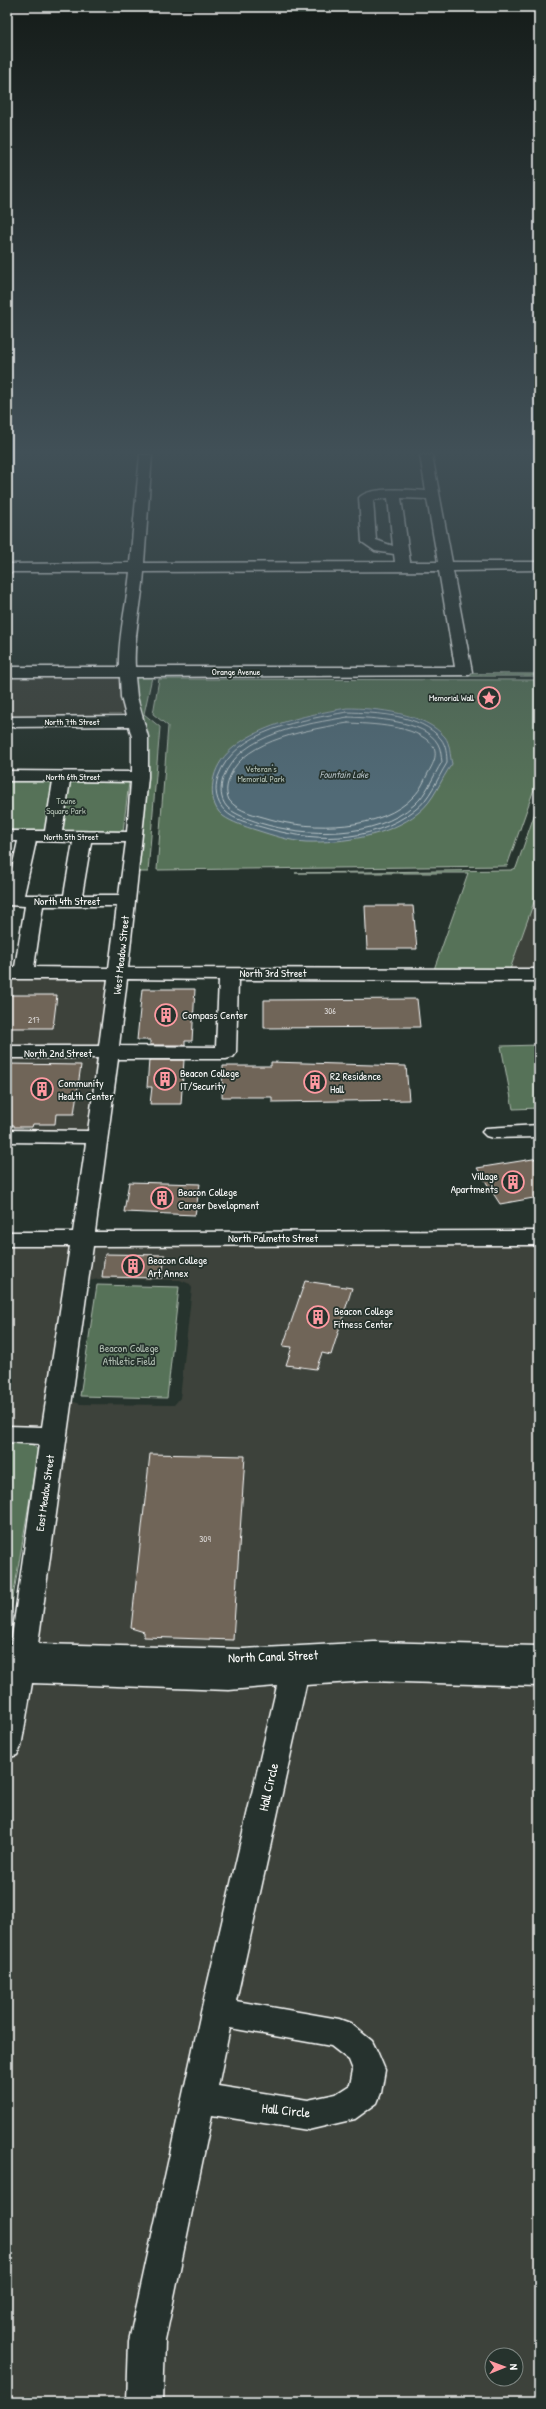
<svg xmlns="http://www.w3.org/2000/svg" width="546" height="2409" viewBox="0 0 546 2409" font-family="'Patrick Hand',sans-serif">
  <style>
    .built { fill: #3c423a; fill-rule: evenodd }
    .green { fill: #577259; stroke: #abb8ac }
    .water { fill: #516b76; stroke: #97a6ad }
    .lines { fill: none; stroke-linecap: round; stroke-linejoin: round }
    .shore { stroke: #b9c4c8; stroke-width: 1 }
    .building { fill: #706559; stroke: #fff }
    .minor-casing { stroke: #fff; stroke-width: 3 }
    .minor { fill: #26332d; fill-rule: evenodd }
    .labels { text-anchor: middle; stroke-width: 3.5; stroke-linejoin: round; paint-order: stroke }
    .far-street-label { font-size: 9px; fill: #fff; stroke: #26332d }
    .far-poi-label { font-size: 9px; fill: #fff; stroke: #26332d; text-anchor: end }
    .far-park-label { font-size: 9px; fill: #b3c0b4; stroke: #26332d }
    .number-label { font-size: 9px; fill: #dbd8d6 }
    .far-water-label { font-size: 10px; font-style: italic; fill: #b1bcc1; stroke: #26332d }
    .street-label { font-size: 11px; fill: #fff; stroke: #26332d }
    .poi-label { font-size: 11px; fill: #fff; stroke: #26332d; text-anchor: start }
    .park-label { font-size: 11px; fill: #b3c0b4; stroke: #26332d }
    .near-street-label { font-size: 13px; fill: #fff; stroke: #26332d }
  </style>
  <rect width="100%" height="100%" fill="#26332d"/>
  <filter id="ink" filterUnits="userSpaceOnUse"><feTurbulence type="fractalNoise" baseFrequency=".025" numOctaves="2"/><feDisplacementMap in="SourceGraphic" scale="8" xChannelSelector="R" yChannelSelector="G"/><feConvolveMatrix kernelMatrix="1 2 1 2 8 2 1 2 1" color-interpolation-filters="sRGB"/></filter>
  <g filter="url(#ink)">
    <path class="built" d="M 7,672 L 130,672 L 125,721 L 7,722 Z
      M 539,888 L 539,976 L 508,975 L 511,967 Z
      M 7,973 L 117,973 L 100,1136 L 7,1135 Z
      M 539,1237 L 539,1645 L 375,1640 L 243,1647 L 15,1643 L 47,1442 L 7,1433 L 7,1244 ZM 99,1279 L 180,1280 L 190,1284 L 192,1288 L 180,1398 L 174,1405 L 80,1404 L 69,1400 L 85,1285 L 88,1281 Z
      M 369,1682 L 539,1687 L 539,2402 L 7,2402 L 7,1684 L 228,1691 ZM 492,2355 L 516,2355 L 516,2379 L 492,2379 Z"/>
    <path class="green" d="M 130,672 L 539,674 L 539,676 L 152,677 L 144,714 L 160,727 L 148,872 L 131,872 L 142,731 L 125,721 Z
      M 159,679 L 539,680 L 539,775 L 507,866 L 157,870 L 168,726 L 153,714 Z
      M 7,781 L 129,782 L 123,832 L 7,831 Z
      M 539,801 L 539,888 L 508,975 L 432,975 L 468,873 L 295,873 L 511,870 L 516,868 Z
      M 539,1045 L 539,1108 L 513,1109 L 501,1046 Z
      M 97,1285 L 179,1287 L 167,1398 L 80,1396 Z
      M 7,1441 C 19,1441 31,1439 38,1451 L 7,1633 Z"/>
    <path class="water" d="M 347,708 C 376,708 425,713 445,737 C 450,743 450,756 452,764 C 440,780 435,800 418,813 C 389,836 343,843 306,842 C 289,841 272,835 256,830 C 246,827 231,822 223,816 C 213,808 211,794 213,782 C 220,730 306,715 347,708 Z"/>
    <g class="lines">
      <path class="shore" d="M 347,712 C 376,713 421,714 441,739 C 446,745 447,755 447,763 C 437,779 430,799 415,810 C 368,845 311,842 258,826 C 247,822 234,820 225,811 C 216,802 214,789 218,777 C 235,729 303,720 347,712 Z
        M 348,717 C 372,718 425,720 438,744 C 441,749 441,756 442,762 C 433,776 427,794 414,805 C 375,839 306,837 260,823 C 249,819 235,815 227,807 C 220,799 220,788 223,778 C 240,733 306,724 348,717 Z
        M 348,723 C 370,724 417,725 432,745 C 439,754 433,764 428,773 C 424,781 421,789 414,796 C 382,831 312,831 270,819 C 257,815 238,812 229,800 C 225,791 227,785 230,776 C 244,739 313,729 348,723 Z"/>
    </g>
    <path class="building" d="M 365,906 L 413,906 L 417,949 L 367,949 Z
      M 142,989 L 195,989 L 192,1041 L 185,1041 L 185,1045 L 150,1045 L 150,1040 L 137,1040 Z
      M 7,995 L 57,995 L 53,1028 L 7,1028 Z
      M 417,999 L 420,1027 L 264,1028 L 264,1000 Z
      M 149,1060 L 184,1060 L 181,1104 L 150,1104 L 152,1087 L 147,1087 Z
      M 271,1062 L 406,1066 L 409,1100 L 272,1102 L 272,1097 L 222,1097 L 223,1066 L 271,1066 Z
      M 7,1064 L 81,1065 L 74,1114 L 56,1114 L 55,1124 L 33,1124 L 32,1127 L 14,1127 L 14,1125 L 7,1125 Z
      M 539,1158 L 539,1197 L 500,1204 L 477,1168 Z
      M 129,1182 L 200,1184 L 195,1215 L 124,1212 Z
      M 105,1254 L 165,1255 L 162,1278 L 102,1277 Z
      M 305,1281 L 352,1288 L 331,1355 L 322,1353 L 316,1369 L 286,1365 L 292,1347 L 283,1346 Z
      M 150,1454 L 245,1456 L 233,1640 L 144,1637 L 144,1632 L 131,1628 Z"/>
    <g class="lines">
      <g class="minor-casing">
        <path id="minor" d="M 140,455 L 152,455 L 144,563 L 395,562 L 394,554 L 375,551 L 362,542 L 359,498 C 368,486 411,490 426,491 L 420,455 L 432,455 L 452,562 L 539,562 L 539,570 L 453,571 L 472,672 L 469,675 L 135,677 L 137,697 L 148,737 L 148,777 L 128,968 L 539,969 L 539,981 L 238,980 L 236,1053 L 233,1057 L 226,1059 L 118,1059 L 95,1232 L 539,1231 L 539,1245 L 93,1246 L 38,1644 L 243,1649 L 374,1642 L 539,1646 L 539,1686 L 368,1681 L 306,1685 L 236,2001 L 339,2019 L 350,2023 L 372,2041 L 377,2051 L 385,2070 L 381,2093 L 377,2103 L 355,2119 L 308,2130 L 212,2115 L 165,2341 L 163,2402 L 127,2402 L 129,2341 L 201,2012 L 277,1686 L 229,1690 L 32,1683 L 21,1747 L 17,1755 L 7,1758 L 7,1644 L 11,1644 L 39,1444 L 7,1442 L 7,1426 L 42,1427 L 70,1246 L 7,1246 L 7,1232 L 73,1232 L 86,1143 L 7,1142 L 7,1130 L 88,1131 L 98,1058 L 7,1058 L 7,1046 L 99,1046 L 108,979 L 7,979 L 7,967 L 15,967 L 25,906 L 7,905 L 7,891 L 18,841 L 7,841 L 7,831 L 45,831 L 53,781 L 7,781 L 7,771 L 132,772 L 132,737 L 129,726 L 7,727 L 7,717 L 126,716 L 121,697 L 120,677 L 7,677 L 7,667 L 119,667 C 118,637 127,603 130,572 L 7,572 L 7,564 L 130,563 ZM 388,498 L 393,546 L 376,540 L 373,500 ZM 401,498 L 427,499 L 438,562 L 410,562 ZM 439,571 L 455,667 L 135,667 C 133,637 142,603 144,572 ZM 70,781 L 131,782 L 127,832 L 62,831 ZM 36,841 L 73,842 L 64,895 L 24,895 ZM 91,842 L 126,842 L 119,895 L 82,895 ZM 43,906 L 117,906 L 109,968 L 34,967 ZM 127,979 L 219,980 L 216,1047 L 119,1046 ZM 230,2028 L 331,2046 L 349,2060 L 353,2070 L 350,2085 L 336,2094 L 308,2100 L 218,2086 Z
          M 539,1125 L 539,1137 L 493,1138 L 486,1136 L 482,1132 L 486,1128 Z"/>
      </g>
      <use href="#minor" class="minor"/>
    </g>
  </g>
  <linearGradient id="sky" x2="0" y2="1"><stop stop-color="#151c19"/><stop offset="0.57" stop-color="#415057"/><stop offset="1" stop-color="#415057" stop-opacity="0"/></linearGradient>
  <rect width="546" height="793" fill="url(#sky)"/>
  <defs>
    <g id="sight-ring" transform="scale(1.15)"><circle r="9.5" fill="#26332d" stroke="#ff9aa2" stroke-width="1.5"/><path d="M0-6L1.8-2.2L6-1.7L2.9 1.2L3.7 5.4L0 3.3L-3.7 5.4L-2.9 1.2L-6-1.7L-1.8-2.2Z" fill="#ff9aa2"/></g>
    <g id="building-ring" transform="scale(1.15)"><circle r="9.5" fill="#26332d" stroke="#ff9aa2" stroke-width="1.5"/><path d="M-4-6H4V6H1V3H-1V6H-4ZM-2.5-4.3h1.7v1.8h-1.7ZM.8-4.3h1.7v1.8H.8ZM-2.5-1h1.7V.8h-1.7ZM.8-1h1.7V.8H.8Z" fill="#ff9aa2"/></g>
  </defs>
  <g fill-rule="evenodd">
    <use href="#sight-ring" x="489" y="698"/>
    <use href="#building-ring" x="166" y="1015"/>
    <use href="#building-ring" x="165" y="1079"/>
    <use href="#building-ring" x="315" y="1082"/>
    <use href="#building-ring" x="42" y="1089"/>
    <use href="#building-ring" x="513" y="1182"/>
    <use href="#building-ring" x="162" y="1198"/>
    <use href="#building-ring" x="133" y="1266"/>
    <use href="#building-ring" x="318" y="1317"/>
  </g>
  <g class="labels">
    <g class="far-street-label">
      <text x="236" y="675">Orange Avenue</text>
      <text x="72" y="725">North 7th Street</text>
      <text x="73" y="780">North 6th Street</text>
      <text x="71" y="840">North 5th Street</text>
    </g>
    <g class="far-poi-label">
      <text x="474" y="701">Memorial Wall</text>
    </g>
    <g class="far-park-label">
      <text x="261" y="772">Veteran's<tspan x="261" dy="10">Memorial Park</tspan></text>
      <text x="66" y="804">Towne<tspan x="66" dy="10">Square Park</tspan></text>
    </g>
    <g class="number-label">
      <text x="330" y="1014">306</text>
      <text x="34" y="1023">217</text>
      <text x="205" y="1542">309</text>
    </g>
    <g class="far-water-label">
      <text x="344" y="778">Fountain Lake</text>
    </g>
    <g class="street-label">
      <text x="67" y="905">North 4th Street</text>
      <text transform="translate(121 955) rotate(-84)" y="4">West Meadow Street</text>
      <text x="273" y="977">North 3rd Street</text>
      <text x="58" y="1057">North 2nd Street</text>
      <text x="273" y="1242">North Palmetto Street</text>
      <text transform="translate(45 1493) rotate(-82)" y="4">East Meadow Street</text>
    </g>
    <g class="poi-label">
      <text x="182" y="1019">Compass Center</text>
      <text x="180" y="1077">Beacon College<tspan x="180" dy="13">IT/Security</tspan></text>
      <text x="330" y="1080">R2 Residence<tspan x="330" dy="13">Hall</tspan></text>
      <text x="58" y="1087">Community<tspan x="58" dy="13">Health Center</tspan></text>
      <text x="498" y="1180" text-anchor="end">Village<tspan x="498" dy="13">Apartments</tspan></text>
      <text x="178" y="1196">Beacon College<tspan x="178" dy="13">Career Development</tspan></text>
      <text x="148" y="1264">Beacon College<tspan x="148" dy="13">Art Annex</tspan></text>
      <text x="334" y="1315">Beacon College<tspan x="334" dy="13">Fitness Center</tspan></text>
    </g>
    <g class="park-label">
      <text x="129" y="1352">Beacon College<tspan x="129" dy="13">Athletic Field</tspan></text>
    </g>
    <g class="near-street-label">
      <text transform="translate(273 1656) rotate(-2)" y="5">North Canal Street</text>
      <text transform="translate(268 1787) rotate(-77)" y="5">Hall Circle</text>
      <text transform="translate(286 2110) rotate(6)" y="5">Hall Circle</text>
    </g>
  </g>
  <rect width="546" height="2409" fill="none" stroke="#26332d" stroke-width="24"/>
  <rect x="12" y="12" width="522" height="2385" fill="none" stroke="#fff" stroke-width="1.5" filter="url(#ink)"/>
  <g transform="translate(504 2367) rotate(89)"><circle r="19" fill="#26332d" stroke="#7d8581"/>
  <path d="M0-3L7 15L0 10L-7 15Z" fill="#ff9aa2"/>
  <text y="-6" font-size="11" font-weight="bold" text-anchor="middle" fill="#ffffff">N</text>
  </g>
</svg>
